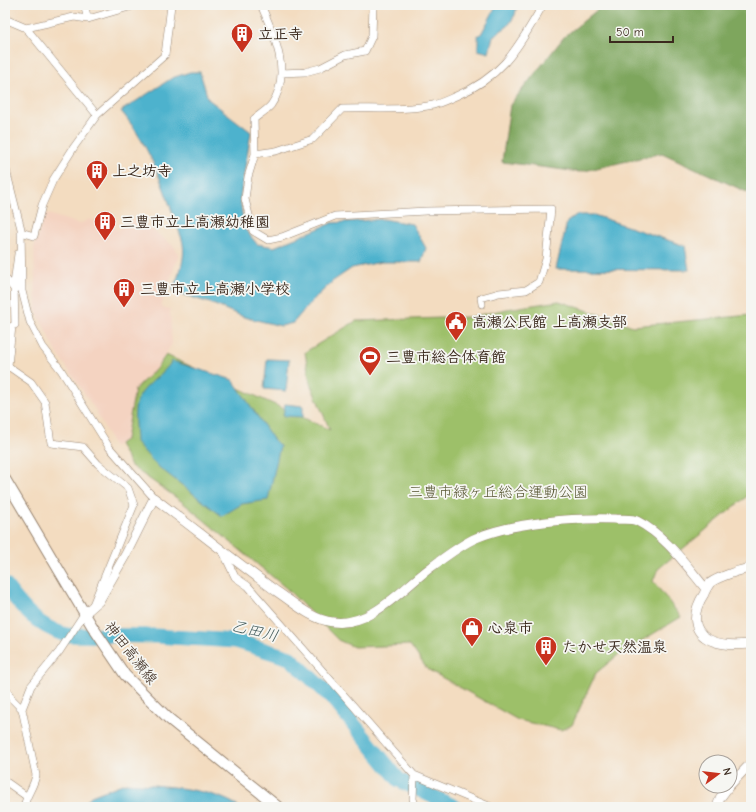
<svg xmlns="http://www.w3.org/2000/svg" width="756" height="812" viewBox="0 0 756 812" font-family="'Comic Neue','Klee One',sans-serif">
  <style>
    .built { fill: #f4d3c1 }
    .green { fill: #9dc069; stroke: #6c7544 }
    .forest { fill: #7ea65d; stroke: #5c683e }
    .water { fill: #4eb2cd; stroke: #446e76 }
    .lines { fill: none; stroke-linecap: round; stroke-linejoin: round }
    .river { stroke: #4eb2cd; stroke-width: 15 }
    .minor-casing { stroke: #97836f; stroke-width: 8 }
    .tertiary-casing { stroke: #97836f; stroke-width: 10 }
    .secondary-casing { stroke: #97836f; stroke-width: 12 }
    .minor { stroke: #fff; stroke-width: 7 }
    .tertiary { stroke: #fff; stroke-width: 9 }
    .secondary { stroke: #fff; stroke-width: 10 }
    .labels { text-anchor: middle; stroke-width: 3.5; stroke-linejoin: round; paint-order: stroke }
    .poi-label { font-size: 15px; font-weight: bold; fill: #3b2a1e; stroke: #f6f6f2; text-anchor: start }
    .park-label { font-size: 15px; fill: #585734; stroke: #f6f6f2 }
    .street-label { font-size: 15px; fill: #3b2a1e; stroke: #f6f6f2 }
    .water-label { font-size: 16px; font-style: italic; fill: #425a5b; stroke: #f6f6f2 }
  </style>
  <rect width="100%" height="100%" fill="#f6f6f2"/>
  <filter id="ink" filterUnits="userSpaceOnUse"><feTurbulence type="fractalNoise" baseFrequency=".025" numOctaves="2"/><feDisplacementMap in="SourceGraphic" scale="8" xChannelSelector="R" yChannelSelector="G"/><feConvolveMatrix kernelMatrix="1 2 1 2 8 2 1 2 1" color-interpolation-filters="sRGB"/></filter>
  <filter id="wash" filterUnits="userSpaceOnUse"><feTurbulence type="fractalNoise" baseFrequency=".012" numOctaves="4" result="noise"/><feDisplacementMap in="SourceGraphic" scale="16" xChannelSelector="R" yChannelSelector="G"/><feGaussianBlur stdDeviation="0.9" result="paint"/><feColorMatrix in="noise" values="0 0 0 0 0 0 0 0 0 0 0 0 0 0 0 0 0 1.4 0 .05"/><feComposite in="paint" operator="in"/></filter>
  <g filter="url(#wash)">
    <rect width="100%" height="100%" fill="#f3dcc0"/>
    <path class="built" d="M 45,213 L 79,224 L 90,219 L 119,230 L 126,217 L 144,224 L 174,246 L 179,254 L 161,307 L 170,309 L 172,344 L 156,369 L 135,389 L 126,439 L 114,447 L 96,411 L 56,351 L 36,311 L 34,248 Z"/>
    <path class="green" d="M 559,301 L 633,326 L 751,315 L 751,493 L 658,569 L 653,581 L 681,617 L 618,655 L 596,673 L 572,725 L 561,730 L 518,720 L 427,669 L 410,645 L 354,647 L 338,640 L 286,588 L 181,501 L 131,466 L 119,444 L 126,439 L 135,389 L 156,369 L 166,355 L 330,430 L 310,383 L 305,352 L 356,321 L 470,317 L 507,309 Z"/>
    <path class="forest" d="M 603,5 L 751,5 L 751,194 L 662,153 L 580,172 L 502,162 L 510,105 L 564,37 Z"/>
    <path class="water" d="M 497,5 L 517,5 L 515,15 L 508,26 L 493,36 L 489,53 L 478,50 L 478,35 L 481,34 Z
      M 190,72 L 200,72 L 208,99 L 251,132 L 240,198 L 244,228 L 257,244 L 274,247 L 332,223 L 383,219 L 412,224 L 426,248 L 421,262 L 381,262 L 352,268 L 333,281 L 311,302 L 293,323 L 281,326 L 244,317 L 210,303 L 172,291 C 179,274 187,258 182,239 C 165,193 153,149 121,111 L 172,78 Z
      M 576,215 L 594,215 L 685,246 L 689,270 L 556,269 L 567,222 Z
      M 267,359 L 289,360 L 286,391 L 264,389 Z
      M 172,361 L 233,380 L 273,439 L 280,446 L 268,500 L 242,504 L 222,516 L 156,465 L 136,442 C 136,431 133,415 136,404 C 141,386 162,377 172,361 Z
      M 285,404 L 303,406 L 303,417 L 283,416 Z
      M 125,783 C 155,785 215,788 239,807 L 82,807 L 91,796 Z"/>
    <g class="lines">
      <path class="river" d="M 5,585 C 22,608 37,626 66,635 L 155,636 L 236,641 L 290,658 L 333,699 L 399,780 L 455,807"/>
    </g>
  </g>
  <g filter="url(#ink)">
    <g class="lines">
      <g class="minor-casing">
        <path id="minor" d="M 84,5 L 88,19
          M 261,5 C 274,35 293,75 271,105 C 267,110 259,115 254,119 L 255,154 L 248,177 L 245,199 L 253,231 L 268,240 L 282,237 L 335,216 L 426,211 L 551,209 L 546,259 L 539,282 L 526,290 L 499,293 L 481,298 L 482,304
          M 5,19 L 26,28 L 74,17 L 88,19 L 136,5
          M 26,28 L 97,115
          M 281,73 L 305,72 L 320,68 L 345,55 L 365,51 L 372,36 L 373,5
          M 255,154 L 276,151 L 313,139 L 342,109 C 372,108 404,111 433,105 C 441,103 449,99 456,96 C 504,76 518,47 543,5
          M 5,166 L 21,229 L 22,291 L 30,322 L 43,347 L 61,370 L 109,447 L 154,498
          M 21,232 L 34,236 L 42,205 L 53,180 L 74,147 L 97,115 L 165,55 L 171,5
          M 5,278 L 15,290
          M 15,290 L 18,262
          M 8,366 L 31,382 L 45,402 L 51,443 L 83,447 L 98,464 L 128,488 L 134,505 L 92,607
          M 5,368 L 8,366 L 12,326 L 15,325 L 14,284 L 18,254
          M 224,554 L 235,577 L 248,586 L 414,775 L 491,807
          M 5,688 L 12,699 L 22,709
          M 414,775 L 413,799 L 416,807
          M 5,781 L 26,796
          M 24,807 C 26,795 34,787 36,775 L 22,709 L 31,686 L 59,652 L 84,614"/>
      </g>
      <g class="tertiary-casing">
        <path id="tertiary" d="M 751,568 C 742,569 718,577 710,583 C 708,586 705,591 704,594 C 694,609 690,629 708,639 C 721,646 737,645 751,644
          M 84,614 L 99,601 L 126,554 L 154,498 C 195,529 235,561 276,591 C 293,602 312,620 333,622 C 371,627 402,589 430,568 C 442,559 462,544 476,538 C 514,522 573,518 614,519 C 621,520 631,518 637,521 C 665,535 686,565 706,589
          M 730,785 L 751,763
          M 717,807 L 720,798 L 729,786"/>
      </g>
      <g class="secondary-casing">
        <path id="secondary" d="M 5,479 L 92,626 L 125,675 L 168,718 L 278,807"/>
      </g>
      <use href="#minor" class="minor"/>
      <use href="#tertiary" class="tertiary"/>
      <use href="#secondary" class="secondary"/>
    </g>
  </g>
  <defs>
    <g id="building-pin" transform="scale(1.15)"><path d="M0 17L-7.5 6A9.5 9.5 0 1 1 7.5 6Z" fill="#c8321e" stroke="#f6f6f2"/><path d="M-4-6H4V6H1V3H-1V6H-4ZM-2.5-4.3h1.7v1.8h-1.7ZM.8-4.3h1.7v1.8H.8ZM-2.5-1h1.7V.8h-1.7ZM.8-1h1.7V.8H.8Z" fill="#fff"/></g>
    <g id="civic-pin" transform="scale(1.15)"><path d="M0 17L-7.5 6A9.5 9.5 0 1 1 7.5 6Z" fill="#c8321e" stroke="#f6f6f2"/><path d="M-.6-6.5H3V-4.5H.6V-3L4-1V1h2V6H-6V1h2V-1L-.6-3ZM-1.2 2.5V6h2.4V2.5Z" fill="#fff"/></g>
    <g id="stadium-pin" transform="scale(1.15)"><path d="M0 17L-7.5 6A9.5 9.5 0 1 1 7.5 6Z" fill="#c8321e" stroke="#f6f6f2"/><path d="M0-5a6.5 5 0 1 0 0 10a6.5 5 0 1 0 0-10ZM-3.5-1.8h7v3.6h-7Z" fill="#fff"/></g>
    <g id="shop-pin" transform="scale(1.15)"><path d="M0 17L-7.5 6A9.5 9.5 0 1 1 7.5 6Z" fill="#c8321e" stroke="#f6f6f2"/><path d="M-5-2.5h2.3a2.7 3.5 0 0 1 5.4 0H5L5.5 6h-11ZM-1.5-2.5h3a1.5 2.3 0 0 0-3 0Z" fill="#fff"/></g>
  </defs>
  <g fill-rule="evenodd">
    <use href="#building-pin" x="242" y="34"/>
    <use href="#building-pin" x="97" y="171"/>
    <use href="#building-pin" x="105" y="222"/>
    <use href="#building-pin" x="124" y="289"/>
    <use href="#civic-pin" x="456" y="322"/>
    <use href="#stadium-pin" x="370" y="357"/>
    <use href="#shop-pin" x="472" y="628"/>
    <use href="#building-pin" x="546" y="647"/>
  </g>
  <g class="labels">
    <g class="poi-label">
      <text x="258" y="39">立正寺</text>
      <text x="112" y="176">上之坊寺</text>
      <text x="120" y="227">三豊市立上高瀬幼稚園</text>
      <text x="140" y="294">三豊市立上高瀬小学校</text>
      <text x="472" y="327">高瀬公民館 上高瀬支部</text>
      <text x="386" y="362">三豊市総合体育館</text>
      <text x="488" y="633">心泉市</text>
      <text x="562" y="652">たかせ天然温泉</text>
    </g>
    <g class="park-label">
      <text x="498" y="497">三豊市緑ヶ丘総合運動公園</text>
    </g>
    <g class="street-label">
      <text transform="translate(131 653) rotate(52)" y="5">神田高瀬線</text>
    </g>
    <g class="water-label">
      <text transform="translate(255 630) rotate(14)" y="6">乙田川</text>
    </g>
  </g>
  <rect width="756" height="812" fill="none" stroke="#f6f6f2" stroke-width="20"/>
  <g transform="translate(718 774) rotate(75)"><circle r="19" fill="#f6f6f2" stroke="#aba49d"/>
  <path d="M0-3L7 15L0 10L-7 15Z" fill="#c8321e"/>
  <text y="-6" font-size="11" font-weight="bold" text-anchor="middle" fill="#3b2a1e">N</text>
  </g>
  <path d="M610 36v6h63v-6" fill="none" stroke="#3b2a1e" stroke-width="2"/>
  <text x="616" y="36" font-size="12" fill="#3b2a1e" stroke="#f6f6f2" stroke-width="3" paint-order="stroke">50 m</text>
</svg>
